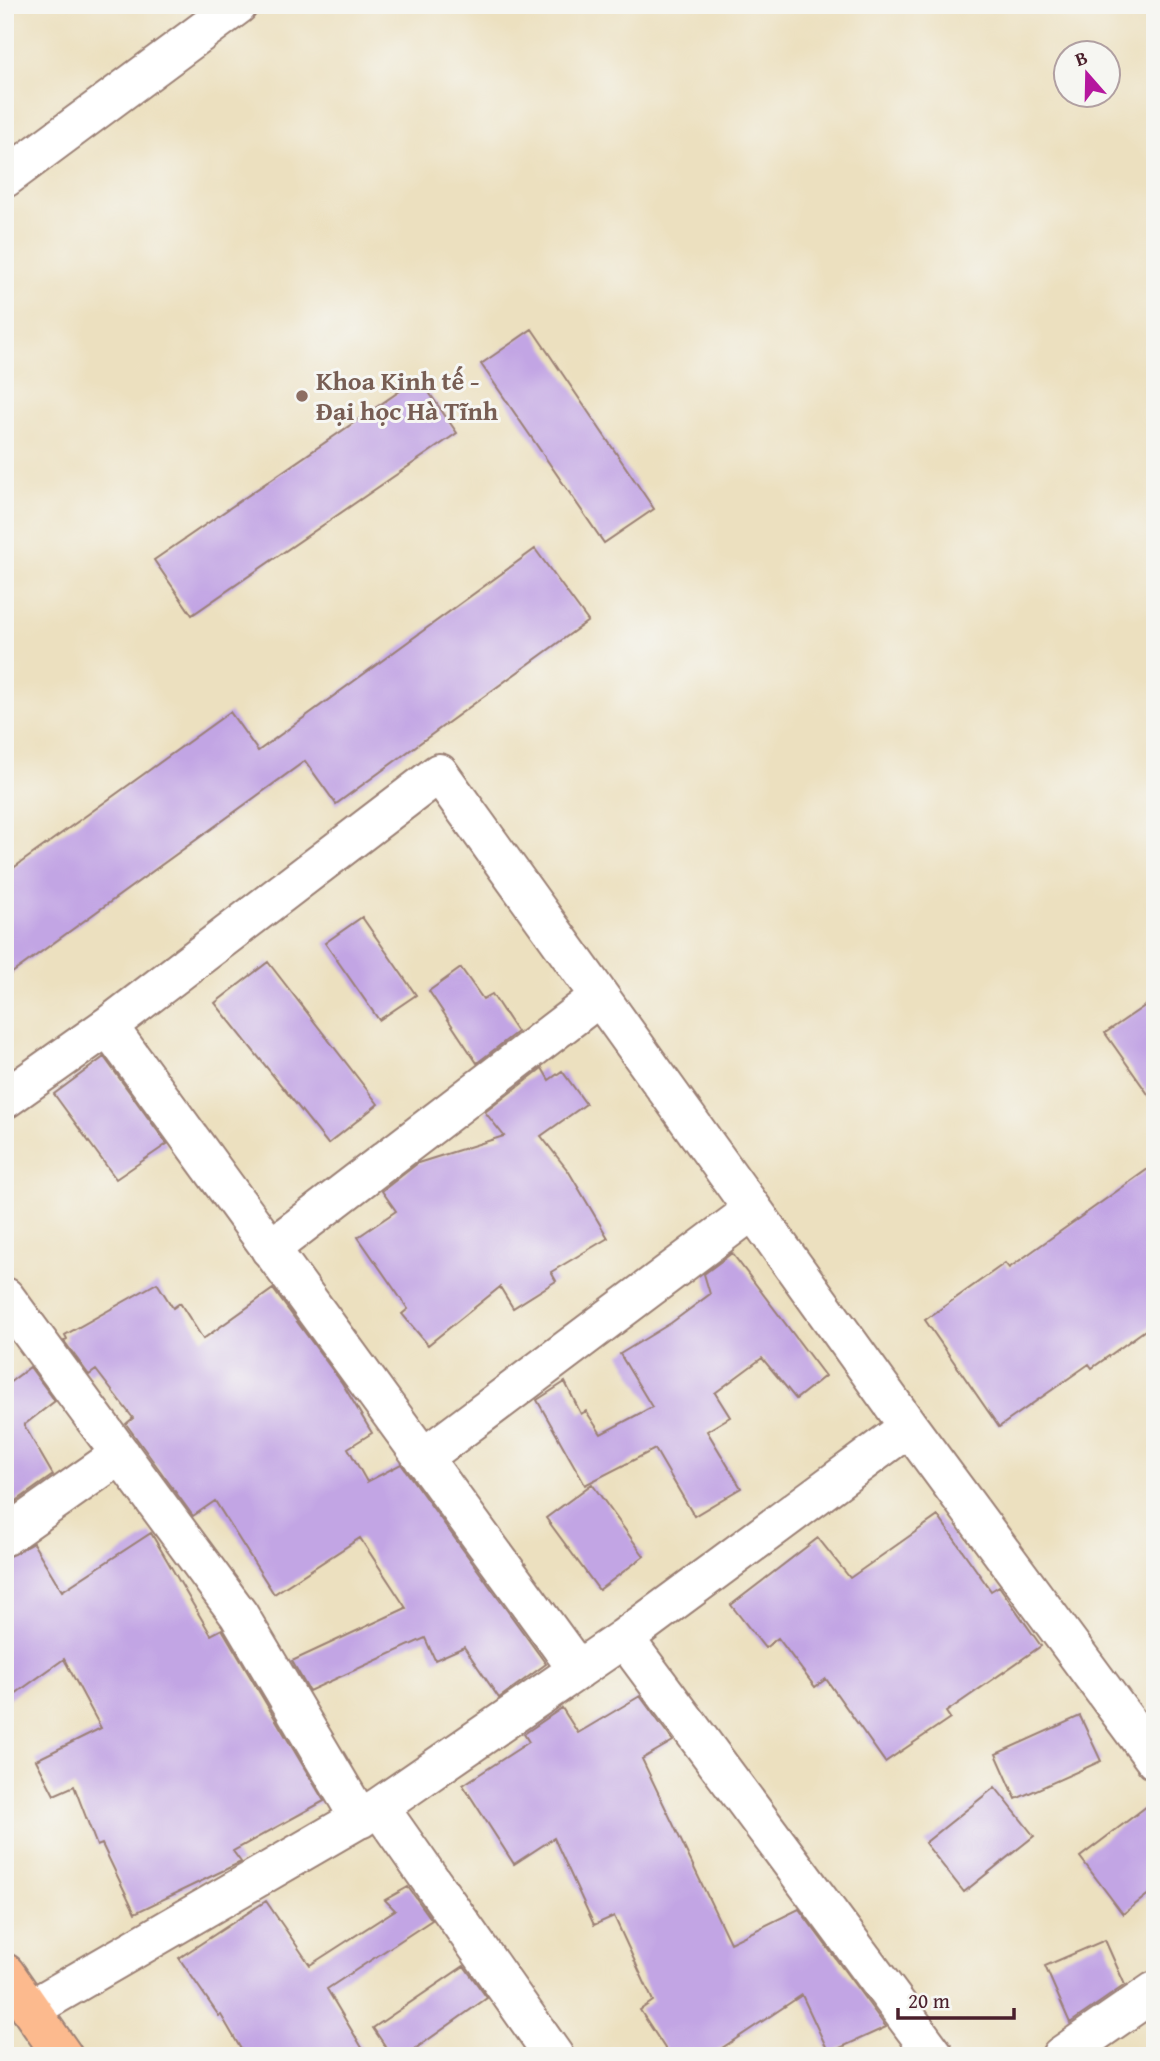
<svg xmlns="http://www.w3.org/2000/svg" width="1160" height="2061" viewBox="0 0 1160 2061" font-family="'Gentium Book Plus',serif">
  <style>
    .building { fill: #c2a5e4 }
    .lines { fill: none; stroke-linecap: round; stroke-linejoin: round }
    .minor-casing { stroke: #9b8075; stroke-width: 42 }
    .major-casing { stroke: #9b8075; stroke-width: 42 }
    .minor { stroke: #fff; stroke-width: 38 }
    .major { stroke: #fcba8e; stroke-width: 38 }
    .education-dot { fill: #8d6e63; stroke: #f6f6f2; stroke-width: 2.5 }
    .labels { text-anchor: middle; stroke-width: 6; stroke-linejoin: round; paint-order: stroke }
    .education-label { font-size: 26px; font-weight: bold; fill: #785e54; stroke: #f6f6f2; text-anchor: start }
  </style>
  <rect width="100%" height="100%" fill="#f6f6f2"/>
  <filter id="ink" filterUnits="userSpaceOnUse"><feTurbulence type="fractalNoise" baseFrequency=".0143" numOctaves="2"/><feDisplacementMap in="SourceGraphic" scale="14" xChannelSelector="R" yChannelSelector="G"/><feConvolveMatrix kernelMatrix="1 2 1 2 8 2 1 2 1" color-interpolation-filters="sRGB"/></filter>
  <filter id="wash" filterUnits="userSpaceOnUse"><feTurbulence type="fractalNoise" baseFrequency=".00686" numOctaves="4" result="noise"/><feDisplacementMap in="SourceGraphic" scale="28" xChannelSelector="R" yChannelSelector="G"/><feGaussianBlur stdDeviation="1.57" result="paint"/><feColorMatrix in="noise" values="0 0 0 0 0 0 0 0 0 0 0 0 0 0 0 0 0 1.4 0 .05"/><feComposite in="paint" operator="in"/></filter>
  <g filter="url(#wash)">
    <rect width="100%" height="100%" fill="#ece0bf"/>
    <g id="blocks">
      <path class="building" d="M 532,329 L 654,509 L 604,543 L 481,364 Z
        M 419,378 L 457,433 L 192,615 L 154,560 Z
        M 535,549 L 588,621 L 336,804 L 305,761 L 5,978 L 5,874 L 230,712 L 258,751 Z
        M 362,917 L 416,995 L 379,1020 L 325,943 Z
        M 268,962 L 378,1104 L 328,1144 L 215,1003 Z
        M 461,968 L 483,999 L 492,994 L 517,1032 L 477,1063 L 429,991 Z
        M 1155,999 L 1155,1104 L 1105,1033 Z
        M 104,1057 L 167,1144 L 116,1179 L 54,1094 Z
        M 542,1068 L 549,1080 L 562,1071 L 586,1104 L 541,1136 L 569,1172 L 608,1238 L 551,1272 L 556,1281 L 513,1308 L 500,1287 L 428,1345 L 402,1314 L 408,1309 L 358,1237 L 396,1211 L 382,1191 L 418,1163 L 504,1136 L 485,1112 Z
        M 1155,1164 L 1155,1323 L 1092,1368 L 1089,1364 L 999,1427 L 925,1320 L 1005,1263 L 1009,1268 Z
        M 732,1253 L 825,1376 L 796,1399 L 762,1358 L 715,1393 L 730,1417 L 707,1431 L 741,1488 L 694,1516 L 655,1449 L 585,1485 L 537,1400 L 565,1382 L 581,1414 L 586,1411 L 601,1434 L 652,1407 L 620,1354 L 671,1323 L 710,1294 L 704,1274 Z
        M 157,1283 L 173,1308 L 180,1303 L 203,1339 L 273,1289 L 342,1383 L 372,1433 L 348,1448 L 367,1482 L 401,1464 L 546,1664 L 499,1698 L 464,1647 L 435,1660 L 425,1638 L 309,1691 L 292,1661 L 406,1608 L 360,1538 L 274,1594 L 215,1501 L 193,1516 L 126,1424 L 133,1418 L 96,1370 L 89,1375 L 64,1341 L 67,1339 L 65,1335 Z
        M 30,1367 L 55,1401 L 24,1425 L 53,1475 L 5,1509 L 5,1386 Z
        M 592,1484 L 644,1556 L 599,1590 L 546,1518 Z
        M 938,1516 L 991,1591 L 999,1586 L 1041,1646 L 946,1712 L 950,1718 L 885,1762 L 826,1679 L 815,1687 L 778,1638 L 765,1648 L 731,1605 L 818,1538 L 850,1578 Z
        M 151,1533 L 211,1635 L 222,1629 L 324,1801 L 233,1851 L 241,1862 L 135,1913 L 102,1844 L 97,1846 L 74,1786 L 54,1795 L 36,1760 L 101,1728 L 64,1659 L 5,1701 L 5,1558 L 33,1543 L 62,1591 Z
        M 640,1696 L 673,1741 L 642,1759 L 730,1943 L 799,1909 L 886,2027 L 829,2053 L 802,1995 L 710,2056 L 670,2056 L 640,2010 L 653,2001 L 614,1916 L 594,1925 L 554,1838 L 514,1864 L 463,1785 L 529,1742 L 524,1734 L 562,1708 L 578,1733 Z
        M 1080,1716 L 1101,1761 L 1016,1799 L 996,1754 Z
        M 995,1787 L 1034,1836 L 964,1892 L 925,1843 Z
        M 1155,1800 L 1155,1889 L 1123,1914 L 1080,1857 Z
        M 408,1887 L 432,1920 L 327,1989 L 367,2056 L 245,2056 L 221,2015 L 219,2016 L 179,1958 L 266,1901 L 310,1965 L 395,1910 L 385,1900 Z
        M 1105,1940 L 1125,1985 L 1070,2023 L 1045,1966 Z
        M 464,1966 L 487,1998 L 405,2056 L 392,2056 L 373,2028 Z"/>
    </g>
  </g>
  <g filter="url(#ink)">
    <use href="#blocks" fill-opacity="0" stroke="#9b8075" stroke-width="2"/>
    <g class="lines">
      <g class="minor-casing">
        <path id="minor" d="M 5,178 L 238,5
          M 108,1026 L 578,1670
          M 5,1099 L 108,1026 L 439,773 L 909,1427 L 1155,1760
          M 270,1249 L 599,997
          M 5,1297 L 239,1615 L 360,1819
          M 423,1458 L 753,1210
          M 5,1536 L 121,1454
          M 624,1638 L 935,2056
          M 379,1807 L 554,2056
          M 31,2009 L 379,1807 L 624,1638 L 909,1427
          M 1061,2056 L 1155,1991"/>
      </g>
      <g class="major-casing">
        <path id="major" d="M 5,1973 L 63,2056"/>
      </g>
      <use href="#minor" class="minor"/>
      <use href="#major" class="major"/>
    </g>
  </g>
  <circle class="education-dot" cx="302" cy="396" r="7"/>
  <g class="labels">
    <g class="education-label">
      <text x="316" y="390">Khoa Kinh tế -<tspan x="316" dy="30">Đại học Hà Tĩnh</tspan></text>
    </g>
  </g>
  <rect width="1160" height="2061" fill="none" stroke="#f6f6f2" stroke-width="28"/>
  <g transform="translate(1087 74) rotate(340)"><circle r="33" fill="#f6f6f2" stroke="#b1a0a2" stroke-width="2"/>
  <path d="M0-5L12 26L0 18L-12 26Z" fill="#b5179e"/>
  <text y="-10" font-size="19" font-weight="bold" text-anchor="middle" fill="#4a1f2b">B</text>
  </g>
  <path d="M898 2008v10h116v-10" fill="none" stroke="#4a1f2b" stroke-width="3.5"/>
  <text x="908" y="2008" font-size="21" fill="#4a1f2b" stroke="#f6f6f2" stroke-width="5" paint-order="stroke">20 m</text>
</svg>
